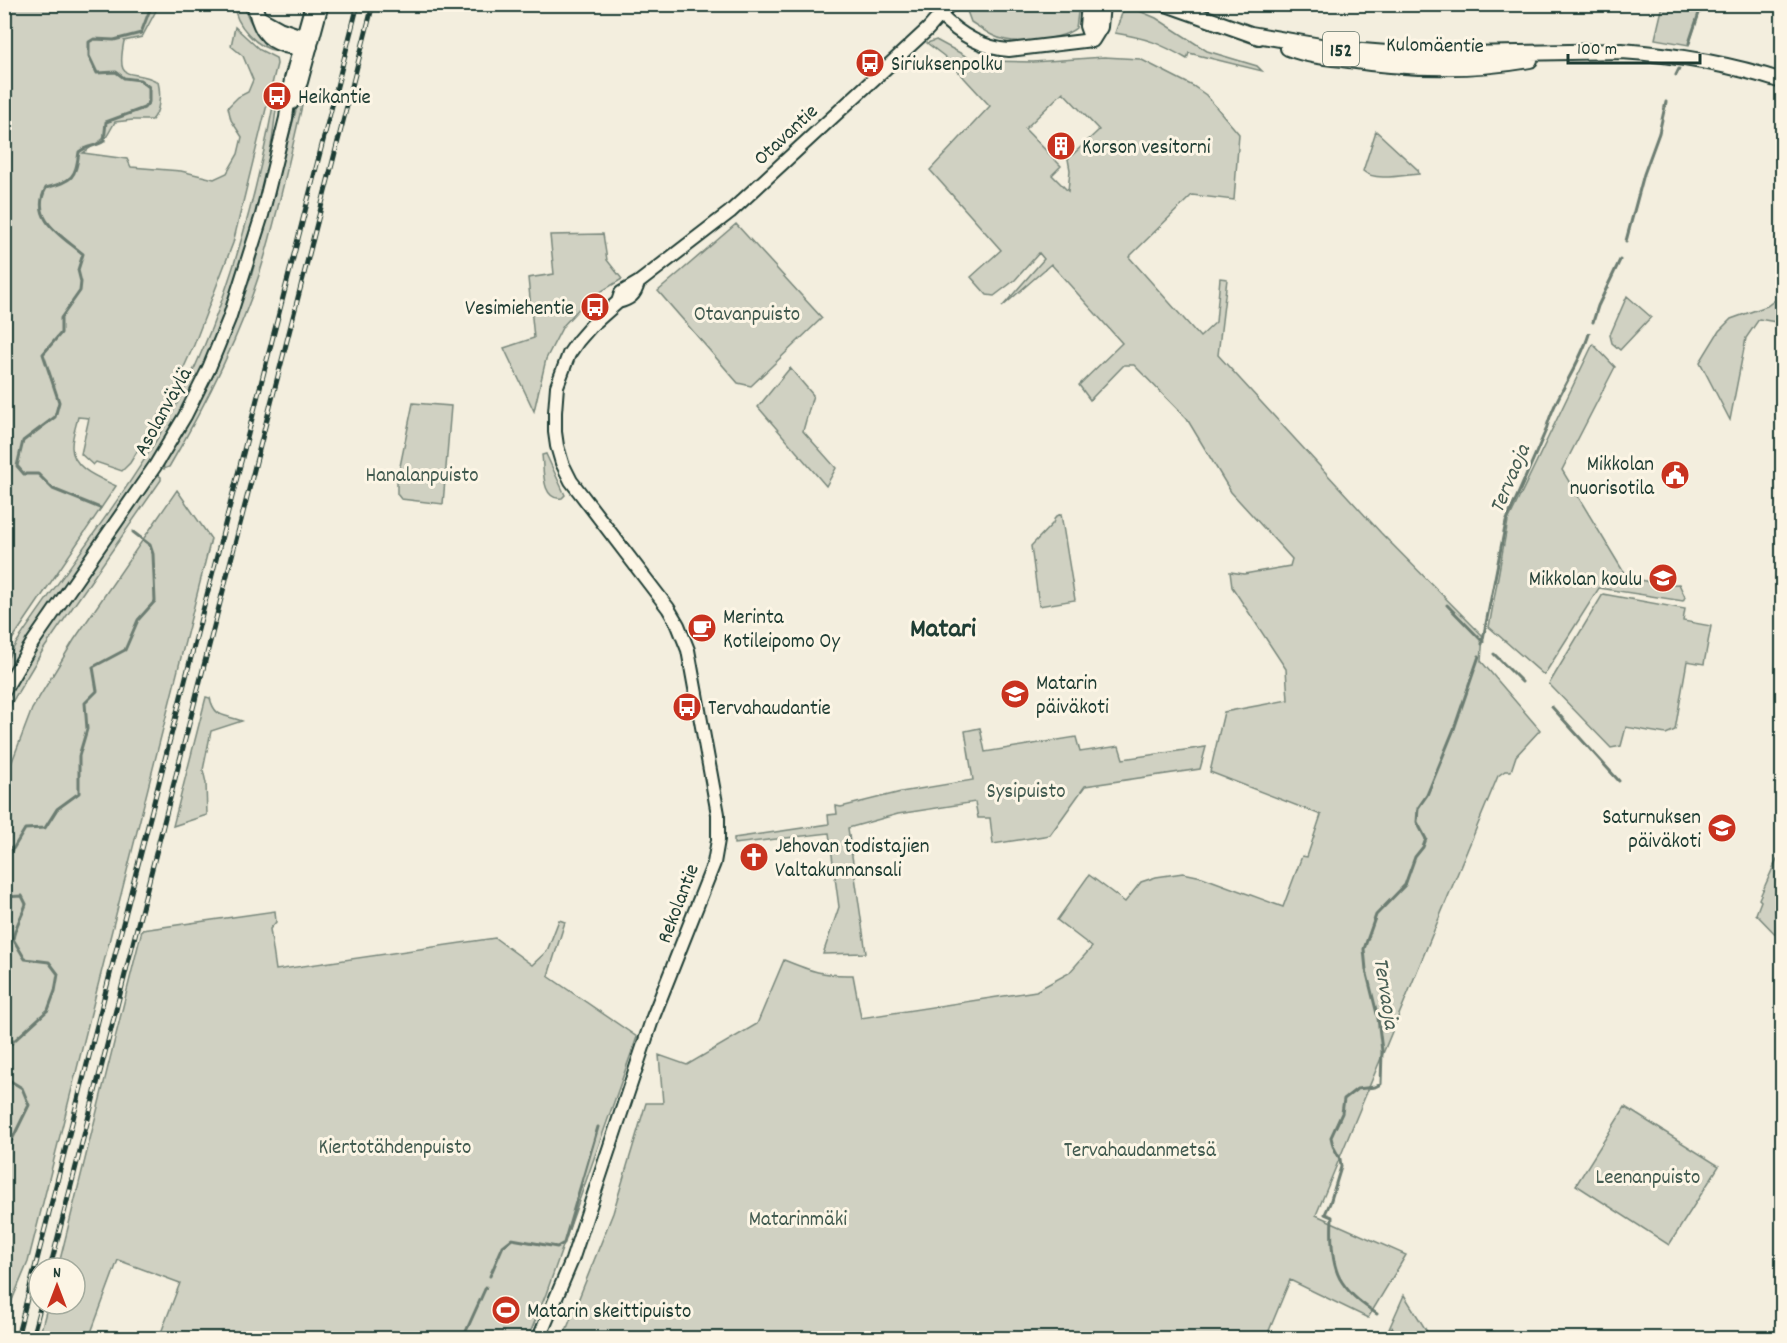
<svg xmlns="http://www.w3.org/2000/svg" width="1787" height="1343" viewBox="0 0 1787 1343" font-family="Dekko,sans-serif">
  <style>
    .green { fill: #d0d1c2; stroke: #78877b; stroke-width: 1.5; fill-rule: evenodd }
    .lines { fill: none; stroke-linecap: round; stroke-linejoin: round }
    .stream { stroke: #6c7d72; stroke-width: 3 }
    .secondary-casing { stroke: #1f3d34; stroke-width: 16 }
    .primary-casing { stroke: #1f3d34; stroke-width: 18 }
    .secondary { stroke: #fcf5e5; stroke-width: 12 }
    .primary { stroke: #fcf5e5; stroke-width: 14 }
    .rail-casing { stroke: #1f3d34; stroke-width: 5 }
    .rail { stroke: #fcf5e5; stroke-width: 3; stroke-dasharray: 9; stroke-linecap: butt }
    .labels { text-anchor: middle; stroke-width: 6; stroke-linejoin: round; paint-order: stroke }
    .shield { fill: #fcf5e5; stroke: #617469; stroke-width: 1.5 }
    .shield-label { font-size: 20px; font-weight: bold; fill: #1f3d34 }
    .street-label { font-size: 21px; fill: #1f3d34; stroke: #fcf5e5 }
    .poi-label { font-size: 21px; fill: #1f3d34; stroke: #fcf5e5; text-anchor: start }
    .park-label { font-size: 21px; fill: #425b50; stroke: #fcf5e5 }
    .water-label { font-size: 22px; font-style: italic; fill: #465d53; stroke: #fcf5e5 }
    .district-label { font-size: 27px; font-weight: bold; fill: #1f3d34; stroke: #fcf5e5 }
  </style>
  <rect width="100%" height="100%" fill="#f3eede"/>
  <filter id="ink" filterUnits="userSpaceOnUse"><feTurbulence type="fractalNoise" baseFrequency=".0167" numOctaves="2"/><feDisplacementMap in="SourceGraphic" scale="12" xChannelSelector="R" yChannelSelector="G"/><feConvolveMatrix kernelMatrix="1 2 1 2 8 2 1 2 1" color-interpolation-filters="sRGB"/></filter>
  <g filter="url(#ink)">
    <path class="green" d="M 5,4 L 159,5 L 142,37 L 124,41 C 115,88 132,66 158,82 C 161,93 160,112 152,120 L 133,120 L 115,122 L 107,136 L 83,153 L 127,159 L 131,167 L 181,171 L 214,179 L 227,173 L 238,154 L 242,137 L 231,120 L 228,107 L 238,97 L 248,92 L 253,80 L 243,56 L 231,46 L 235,27 L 260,50 L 276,58 L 277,64 L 233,243 L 194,345 L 171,396 L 130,463 L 122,471 L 96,462 L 93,465 L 81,454 L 89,418 L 78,417 C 76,426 72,436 72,446 C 71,468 99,478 116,486 L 5,650 Z
      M 234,5 L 244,5 C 250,29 260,35 280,47 L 278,51 C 257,49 235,24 234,5 Z
      M 969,5 L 1079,5 L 1076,28 C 1063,39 1022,44 1006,40 C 993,38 982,29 971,22 L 967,11 Z
      M 1663,5 L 1702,5 L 1689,45 L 1655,39 Z
      M 1130,7 L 1156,18 L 1207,51 L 1257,66 L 1262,71 L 1189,53 L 1187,59 C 1160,43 1146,38 1115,33 L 1124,8 Z
      M 319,25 L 321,32 C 298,111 285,193 260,272 C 238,341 206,404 169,467 L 164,469 L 163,462 L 184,429 L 215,372 L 251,277 Z
      M 936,40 L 973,60 L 986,61 L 1033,62 L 1104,57 L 1140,59 L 1193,86 L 1206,95 L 1239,134 L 1234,200 L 1192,195 L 1129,257 L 1200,337 L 1216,322 L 1220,278 L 1227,279 L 1218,355 L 1381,533 L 1483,636 L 1481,661 L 1540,730 L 1516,756 L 1511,771 L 1505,771 L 1498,776 L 1316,1215 L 1406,1255 L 1368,1318 L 1290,1280 L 1266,1338 L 563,1338 L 613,1213 L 646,1103 L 663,1103 L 659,1055 L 687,1065 L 757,1024 L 784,960 C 811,971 823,976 853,975 L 861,1018 L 1036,991 L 1069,973 L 1092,947 L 1057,920 L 1089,875 L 1125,902 L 1141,882 L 1156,877 L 1183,873 L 1202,877 L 1283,907 L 1302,856 L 1307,857 L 1321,815 L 1210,772 L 1224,712 L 1288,700 L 1286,669 L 1232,587 L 1230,572 L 1244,574 L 1290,566 L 1292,559 L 1231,492 L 1187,419 L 1134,365 L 1124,365 L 1090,400 L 1079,385 L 1122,343 L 1051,264 L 1002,307 L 1044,259 L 1039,253 L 1015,280 L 994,296 L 987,295 L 971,277 L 1001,250 L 930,170 L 990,106 L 944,56 L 927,43 ZM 1063,92 L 1099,130 L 1068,159 L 1070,170 L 1068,191 L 1052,175 L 1061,166 L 1025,129 Z
      M 274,101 L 277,102 C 265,217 225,338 166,438 C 149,466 129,494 110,521 C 81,563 51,606 21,648 L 5,679 L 5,663 L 17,642 C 70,562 135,485 179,400 C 227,307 255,203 274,101 Z
      M 1376,131 L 1418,170 L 1419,174 C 1403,175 1375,182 1363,171 Z
      M 736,224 L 822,318 L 751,386 L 738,383 L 658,291 Z
      M 603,234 L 607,260 L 622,279 L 587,300 L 563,326 L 546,359 L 534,411 L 504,348 L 534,338 L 528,278 L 554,274 L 550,235 Z
      M 1782,295 L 1782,323 L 1759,319 L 1746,338 L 1730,420 L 1700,362 L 1719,331 L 1731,319 L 1767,306 Z
      M 1627,296 L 1651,317 L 1620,350 L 1612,343 L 1610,335 Z
      M 1593,344 L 1615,367 L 1562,470 L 1626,576 L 1660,585 L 1679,584 L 1685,597 L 1683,601 L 1599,588 L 1544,675 L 1489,627 L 1508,521 Z
      M 790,368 L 813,395 L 803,431 L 836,468 L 826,486 L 758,407 Z
      M 413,403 L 451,406 L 443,504 L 401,499 L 397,494 L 397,481 Z
      M 546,454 L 565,495 L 562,498 C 541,501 544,469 542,455 Z
      M 158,475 L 161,477 L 161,480 L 43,650 L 12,702 L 5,721 L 5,702 L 13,686 L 40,641 L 147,487 Z
      M 177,490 L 211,539 L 28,1262 L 5,1317 L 5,780 L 32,709 L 74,640 Z
      M 1061,514 L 1075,600 L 1039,606 L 1031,546 L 1053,523 L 1055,517 Z
      M 1603,594 L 1685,609 L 1683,621 L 1711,626 L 1704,664 L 1687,661 L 1675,730 L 1666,734 L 1626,727 L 1621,746 L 1611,748 L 1549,684 Z
      M 206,697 L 210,698 C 215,719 225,714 242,721 L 211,731 L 203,770 L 206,783 L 207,815 L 173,826 Z
      M 980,728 L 985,752 L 1076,737 L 1080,752 L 1119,746 L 1123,759 L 1206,747 L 1200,769 L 1085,786 L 1050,835 L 993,844 L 990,818 L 978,818 L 975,802 L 898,814 L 848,828 L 866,953 L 823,954 L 839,907 L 829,833 L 734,844 L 734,838 L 829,824 L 828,815 L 837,814 L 836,806 L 841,807 L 901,792 L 973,780 L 965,731 Z
      M 1777,859 L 1782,861 L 1782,941 L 1756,914 L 1761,901 L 1759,899 Z
      M 275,911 L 276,922 L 270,929 L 276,970 L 495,938 L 532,965 L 547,951 L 559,920 L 565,922 L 548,976 L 637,1037 L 546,1294 L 528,1338 L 159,1338 L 180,1283 L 118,1260 L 89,1338 L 39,1338 L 48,1304 L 75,1304 L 75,1268 L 58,1268 L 142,930 Z
      M 1625,1107 L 1719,1166 L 1669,1245 L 1576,1185 Z
      M 1404,1295 L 1431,1338 L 1385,1338 Z"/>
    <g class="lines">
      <path class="stream" d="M 1689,43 L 1702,4
        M 1676,75 L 1679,69
        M 1626,241 L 1644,174 L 1659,133 L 1666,102
        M 1593,322 L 1598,306 L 1620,260
        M 100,508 L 53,489 L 38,474 L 24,474 L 17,466 L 23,441 L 55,417 L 59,402 L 43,354 L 61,333 L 61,318 L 80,291 L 81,282 L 78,270 L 83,254 C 62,236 29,219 46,188 C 73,180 75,179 79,152 C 87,145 96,147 104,141 L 106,122 L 144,108 L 149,102 L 149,87 L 140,80 L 124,78 L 116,72 L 97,73 L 89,56 L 89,42 L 94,39 L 114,40 L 141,33 L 152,4
        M 1447,605 L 1483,642
        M 1482,644 L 1506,522 L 1546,430 C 1555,395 1579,367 1589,334
        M 1494,654 L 1522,682
        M 1552,707 L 1619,781
        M 4,844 L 13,849 L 25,829 L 45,828 L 57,809 L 79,793 L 79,756 L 87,729 L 85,703 L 97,691 L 93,667 L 125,650 L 138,620 L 155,601 L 153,554 L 150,545 L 133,532
        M 4,897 L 22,896 L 26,904 C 22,917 15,926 13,939 L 25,959 L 49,962 L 58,974 L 55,991 L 48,1010 L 4,1050
        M 4,1077 L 22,1088 L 29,1105 L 4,1156
        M 490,1276 L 503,1246 L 512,1239 L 557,1247 L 564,1243 L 598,1127
        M 1377,1314 C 1364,1305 1351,1296 1342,1282 C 1331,1266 1331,1236 1332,1217 L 1325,1214 L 1330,1203 L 1341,1167 L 1340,1159 L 1333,1146 L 1331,1137 L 1342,1113 L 1344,1099 L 1357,1089 L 1375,1087 L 1381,1084 L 1382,1051 L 1378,1018 L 1366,970 L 1364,949 L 1376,915 L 1405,885 L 1415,857 L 1423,847 L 1426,839 L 1417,822 L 1418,808 L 1427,795 L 1454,729 L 1479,656
        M 1392,1328 L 1397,1338
        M 463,1338 L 486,1287"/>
      <g class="secondary-casing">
        <path id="secondary" d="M 940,15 C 959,34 981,48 1009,50 L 1092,40
          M 292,103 L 301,82 L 322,4
          M 618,302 C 630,299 635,295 638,283
          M 4,691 L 33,642 L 155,466 L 185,416 L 209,368 L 229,319 L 262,215 L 286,118 L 291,79 L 312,4
          M 539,1338 L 572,1260 L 653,1017 L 714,863 L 718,840 L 718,814 L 688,650 L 678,625 L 668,608 L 571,481 L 562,463 L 557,446 L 555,432 L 555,412 L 557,386 L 569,354 L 578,341 L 591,326 L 618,302 L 621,293 L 638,283 L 730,212 L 928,29 L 950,4"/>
      </g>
      <g class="primary-casing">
        <path id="primary" d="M 254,4 C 257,13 259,25 265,32 C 274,45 296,50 310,46 L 302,37 L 279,29 L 259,18
          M 1089,4 L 1087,26 L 1092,40
          M 1166,4 L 1259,37
          M 1251,34 L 1338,49 L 1411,55 L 1622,51 C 1677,55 1730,64 1782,81
          M 1092,40 L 1100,27 L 1102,4
          M 1288,48 C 1305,55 1324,57 1342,59 C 1405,69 1467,71 1530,60"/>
      </g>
      <use href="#secondary" class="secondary"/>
      <use href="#primary" class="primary"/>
      <g class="rail-casing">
        <path id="rail" d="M 50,1268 L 373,4
          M 17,1338 L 358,4
          M 32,1338 L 41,1304"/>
      </g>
      <use href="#rail" class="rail"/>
    </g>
  </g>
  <defs>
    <g id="bus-disc" transform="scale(1.5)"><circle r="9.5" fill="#c8321e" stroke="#fcf5e5"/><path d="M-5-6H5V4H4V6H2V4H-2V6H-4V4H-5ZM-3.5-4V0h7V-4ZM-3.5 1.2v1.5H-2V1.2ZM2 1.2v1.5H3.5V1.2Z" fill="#fff"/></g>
    <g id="building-disc" transform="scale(1.5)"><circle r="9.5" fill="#c8321e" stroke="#fcf5e5"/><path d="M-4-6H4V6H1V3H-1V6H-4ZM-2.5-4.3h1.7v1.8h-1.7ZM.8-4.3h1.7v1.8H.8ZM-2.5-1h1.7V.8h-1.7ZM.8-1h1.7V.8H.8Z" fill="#fff"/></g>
    <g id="civic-disc" transform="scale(1.5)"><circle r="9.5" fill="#c8321e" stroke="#fcf5e5"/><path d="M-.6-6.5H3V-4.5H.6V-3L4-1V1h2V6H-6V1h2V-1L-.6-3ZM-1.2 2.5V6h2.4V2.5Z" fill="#fff"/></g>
    <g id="school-disc" transform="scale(1.5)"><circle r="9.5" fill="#c8321e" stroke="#fcf5e5"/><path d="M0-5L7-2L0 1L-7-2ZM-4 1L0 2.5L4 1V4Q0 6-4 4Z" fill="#fff"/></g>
    <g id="cafe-disc" transform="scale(1.5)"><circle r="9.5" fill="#c8321e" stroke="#fcf5e5"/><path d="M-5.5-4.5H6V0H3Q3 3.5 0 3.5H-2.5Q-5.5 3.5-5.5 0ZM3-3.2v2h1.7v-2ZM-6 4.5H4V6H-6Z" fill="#fff"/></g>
    <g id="church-disc" transform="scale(1.5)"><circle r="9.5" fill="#c8321e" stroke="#fcf5e5"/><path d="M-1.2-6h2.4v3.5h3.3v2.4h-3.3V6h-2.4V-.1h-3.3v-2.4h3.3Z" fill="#fff"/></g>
    <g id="stadium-disc" transform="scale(1.5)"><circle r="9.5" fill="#c8321e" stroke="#fcf5e5"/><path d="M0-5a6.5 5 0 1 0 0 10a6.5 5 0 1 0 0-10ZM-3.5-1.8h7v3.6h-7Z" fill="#fff"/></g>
  </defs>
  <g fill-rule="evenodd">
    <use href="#bus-disc" x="870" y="63"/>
    <use href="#bus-disc" x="277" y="96"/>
    <use href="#building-disc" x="1061" y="146"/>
    <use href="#bus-disc" x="595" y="307"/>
    <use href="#civic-disc" x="1675" y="475"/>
    <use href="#school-disc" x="1663" y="578"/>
    <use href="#cafe-disc" x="702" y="628"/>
    <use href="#school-disc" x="1015" y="694"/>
    <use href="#bus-disc" x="687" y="707"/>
    <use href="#school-disc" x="1722" y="828"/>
    <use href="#church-disc" x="754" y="857"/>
    <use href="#stadium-disc" x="506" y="1310"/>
  </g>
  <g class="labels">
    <rect class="shield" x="1323" y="32" width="36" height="34" rx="4.5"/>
    <g class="shield-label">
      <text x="1341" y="56">152</text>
    </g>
    <g class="street-label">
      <text transform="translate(1435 44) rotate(1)" y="7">Kulomäentie</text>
      <text transform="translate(785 134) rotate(-43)" y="7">Otavantie</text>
      <text transform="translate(162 411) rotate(-61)" y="7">Asolanväylä</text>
      <text transform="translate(677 903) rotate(-69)" y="7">Rekolantie</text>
    </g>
    <g class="poi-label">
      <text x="891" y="70">Siriuksenpolku</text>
      <text x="298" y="103">Heikantie</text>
      <text x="1082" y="153">Korson vesitorni</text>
      <text x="574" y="314" text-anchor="end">Vesimiehentie</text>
      <text x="1654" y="470" text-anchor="end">Mikkolan<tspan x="1654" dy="24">nuorisotila</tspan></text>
      <text x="1642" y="585" text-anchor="end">Mikkolan koulu</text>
      <text x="723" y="623">Merinta<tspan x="723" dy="24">Kotileipomo Oy</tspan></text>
      <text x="1036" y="689">Matarin<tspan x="1036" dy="24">päiväkoti</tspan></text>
      <text x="708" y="714">Tervahaudantie</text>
      <text x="1701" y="823" text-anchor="end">Saturnuksen<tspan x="1701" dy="24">päiväkoti</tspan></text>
      <text x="775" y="852">Jehovan todistajien<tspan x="775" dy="24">Valtakunnansali</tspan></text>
      <text x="527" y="1317">Matarin skeittipuisto</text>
    </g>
    <g class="park-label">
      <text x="747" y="320">Otavanpuisto</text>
      <text x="422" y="481">Hanalanpuisto</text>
      <text x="1026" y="797">Sysipuisto</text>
      <text x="395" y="1153">Kiertotähdenpuisto</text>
      <text x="1140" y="1156">Tervahaudanmetsä</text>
      <text x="1648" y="1183">Leenanpuisto</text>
      <text x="798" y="1225">Matarinmäki</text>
    </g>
    <g class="water-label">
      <text transform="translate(1508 478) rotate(-67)" y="8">Tervaoja</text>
      <text transform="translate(1388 993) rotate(81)" y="8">Tervaoja</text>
    </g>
    <g class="district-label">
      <text x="943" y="636">Matari</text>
    </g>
  </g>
  <rect width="1787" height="1343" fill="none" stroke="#fcf5e5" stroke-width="24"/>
  <rect x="12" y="12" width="1763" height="1319" fill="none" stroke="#1f3d34" stroke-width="2" filter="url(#ink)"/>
  <g transform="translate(57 1286)"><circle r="28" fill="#fcf5e5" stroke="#a4ab9e" stroke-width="1.5"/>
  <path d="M0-4.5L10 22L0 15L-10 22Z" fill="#c8321e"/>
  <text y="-9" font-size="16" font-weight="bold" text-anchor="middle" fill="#1f3d34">N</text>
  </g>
  <path d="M1568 54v9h132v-9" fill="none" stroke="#1f3d34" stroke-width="3"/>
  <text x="1577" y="54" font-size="18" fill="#1f3d34" stroke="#fcf5e5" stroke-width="4.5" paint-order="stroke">100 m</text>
</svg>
